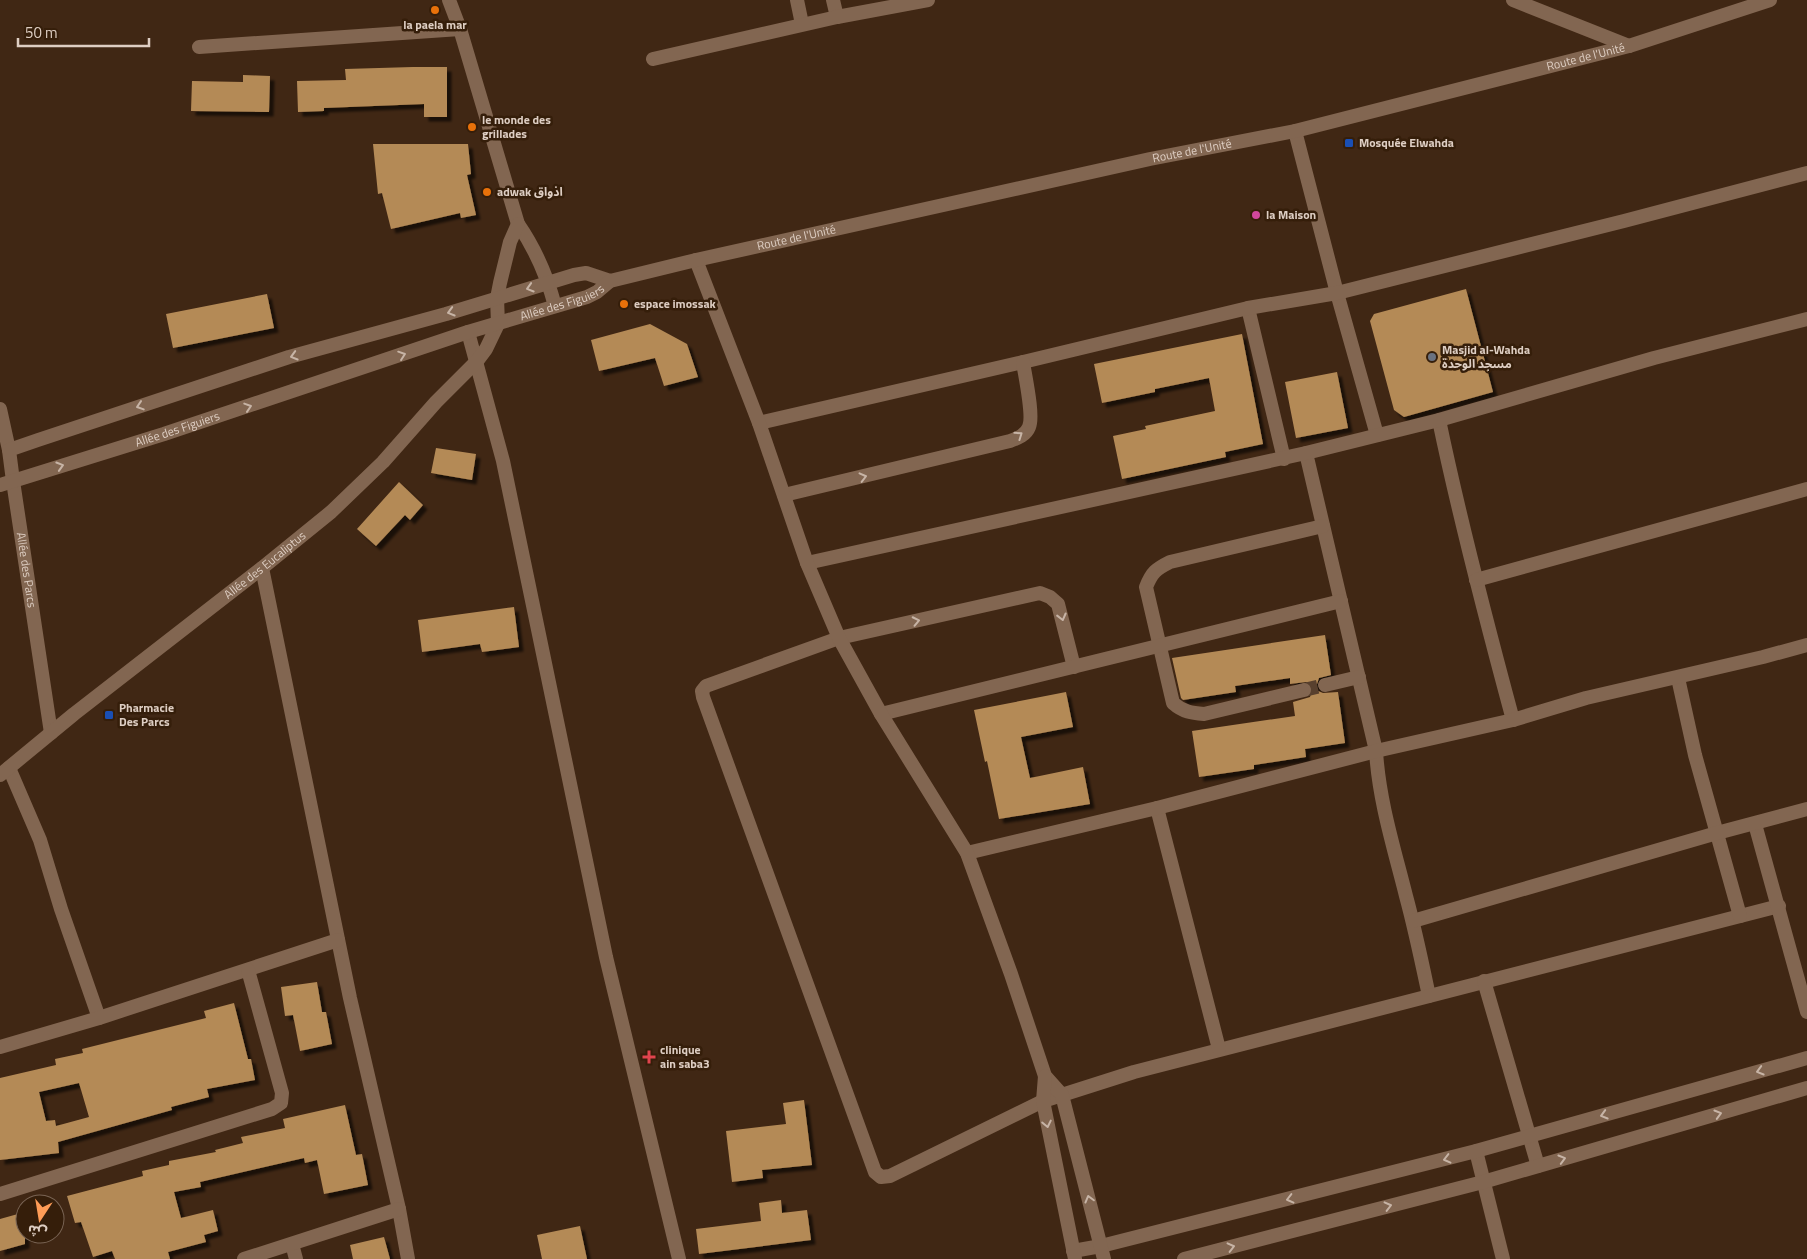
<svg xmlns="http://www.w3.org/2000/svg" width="1807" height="1259" viewBox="0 0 1807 1259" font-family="'Titillium Web','Noto Sans Arabic',sans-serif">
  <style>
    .building { fill: #b48a57; fill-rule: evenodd; filter: url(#shadow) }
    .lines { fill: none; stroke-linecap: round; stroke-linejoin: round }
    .minor-tunnel { stroke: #58402e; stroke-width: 14; stroke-dasharray: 14 7; stroke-linecap: butt }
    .minor { stroke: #826651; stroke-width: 14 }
    .tertiary { stroke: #826651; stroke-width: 14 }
    .oneway { stroke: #c7b4a6 }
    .food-dot { fill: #e8710a; stroke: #351e0a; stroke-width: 2 }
    .transit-dot { fill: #1a4fb4; stroke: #351e0a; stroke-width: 2 }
    .hotel-dot { fill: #d1479c; stroke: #351e0a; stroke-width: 2 }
    .worship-dot { fill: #6b7280; stroke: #351e0a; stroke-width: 2 }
    .health-dot { fill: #e0444e; stroke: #351e0a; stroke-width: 2 }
    .labels { text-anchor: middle; stroke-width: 5; stroke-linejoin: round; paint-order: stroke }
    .poi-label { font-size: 12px; font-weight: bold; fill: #decec3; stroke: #351e0a; text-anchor: start }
    .street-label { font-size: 12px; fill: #decec3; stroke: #351e0a }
  </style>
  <defs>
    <filter id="shadow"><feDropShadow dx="4.5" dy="4.5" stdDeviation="1" flood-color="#0009"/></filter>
  </defs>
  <rect width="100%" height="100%" fill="#402714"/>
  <path class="building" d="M 413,67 L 447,67 L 447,117 L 424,117 L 424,104 L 324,108 L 324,111 L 298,112 L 297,81 L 346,80 L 345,69 Z
    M 243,75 L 270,76 L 269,112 L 191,111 L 192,81 L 243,82 Z
    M 373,144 L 468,144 L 471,174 L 467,175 L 476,215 L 461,218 L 460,213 L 391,229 L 382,193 L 378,194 Z
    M 1466,289 L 1493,392 L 1404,417 L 1394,410 L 1370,321 L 1374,314 Z
    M 267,294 L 274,328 L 173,348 L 166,314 Z
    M 650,324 L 687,344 L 698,377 L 664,386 L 655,358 L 599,371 L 591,340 Z
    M 1242,334 L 1263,444 L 1225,452 L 1226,457 L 1122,479 L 1113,436 L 1146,429 L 1145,426 L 1215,411 L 1209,378 L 1155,389 L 1155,392 L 1102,403 L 1094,364 Z
    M 1337,372 L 1348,428 L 1296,438 L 1285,382 Z
    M 436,448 L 476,454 L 472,480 L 431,473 Z
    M 399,482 L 423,505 L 410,520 L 405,515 L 376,546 L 357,529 Z
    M 514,607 L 519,647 L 482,652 L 480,644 L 422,652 L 418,620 Z
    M 1325,635 L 1331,675 L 1319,678 L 1316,687 L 1318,691 L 1323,693 L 1338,692 L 1345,743 L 1305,749 L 1306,757 L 1254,765 L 1254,769 L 1199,777 L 1192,731 L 1295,716 L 1293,702 L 1310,697 L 1313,688 L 1311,684 L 1306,682 L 1290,684 L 1290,678 L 1235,686 L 1236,692 L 1183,700 L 1181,698 L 1172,658 Z
    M 1066,692 L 1073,727 L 1021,737 L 1030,778 L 1083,767 L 1090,804 L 999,819 L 987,761 L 985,762 L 974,710 Z
    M 317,982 L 322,1012 L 326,1012 L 332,1044 L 300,1051 L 293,1015 L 285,1016 L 281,987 Z
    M 234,1003 L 248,1059 L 251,1059 L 255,1080 L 207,1089 L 209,1097 L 171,1107 L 172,1110 L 58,1142 L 59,1153 L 0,1160 L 0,1078 L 56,1065 L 55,1059 L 83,1053 L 82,1049 L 206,1018 L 204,1011 ZM 79,1083 L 89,1117 L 56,1126 L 55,1120 L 46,1121 L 39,1092 Z
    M 804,1100 L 812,1165 L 762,1170 L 763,1178 L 732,1182 L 726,1131 L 786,1124 L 783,1103 Z
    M 345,1105 L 356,1155 L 362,1154 L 368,1185 L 324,1194 L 317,1160 L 305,1163 L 304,1158 L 200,1182 L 201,1187 L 174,1192 L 181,1218 L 213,1210 L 218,1231 L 204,1235 L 206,1242 L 168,1252 L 170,1259 L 115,1259 L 112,1251 L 93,1257 L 81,1222 L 75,1223 L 67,1196 L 143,1176 L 142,1171 L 169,1165 L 169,1161 L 216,1152 L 215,1150 L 243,1143 L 241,1137 L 285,1128 L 283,1119 Z
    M 781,1200 L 782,1213 L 807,1210 L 811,1240 L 699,1254 L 696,1229 L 761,1221 L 759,1203 Z
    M 25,1212 L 25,1244 L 0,1251 L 0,1219 Z
    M 580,1226 L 587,1259 L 542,1259 L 537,1235 Z
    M 384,1237 L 390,1259 L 353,1259 L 350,1245 Z"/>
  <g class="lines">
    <path class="minor-tunnel" d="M 1304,690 L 1325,685"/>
    <g class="minor">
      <path d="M 449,0 L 460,29 L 518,224 C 536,250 547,276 555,306"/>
      <path d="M 797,0 L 802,24"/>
      <path d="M 833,0 L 837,17"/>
      <path d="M 1513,0 L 1629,46"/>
      <path d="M 199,47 L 460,29"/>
      <path d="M 653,59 L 837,17 L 928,0"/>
      <path d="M 1295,131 L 1337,293 L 1377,435"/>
      <path d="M 1248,308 L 1284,459"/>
      <path d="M 468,332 L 503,461 L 606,957 L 679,1259"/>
      <path d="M 0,409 L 9,450"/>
      <path d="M 1439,420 C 1460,521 1486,620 1513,720"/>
      <path d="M 759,423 L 1023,362 L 1248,308 L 1337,293 L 1624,221 L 1807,173"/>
      <path d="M 1306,453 L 1376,751 C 1379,801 1394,848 1406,896 C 1415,929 1422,963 1429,996"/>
      <path id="s1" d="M 13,481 L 51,733"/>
      <path d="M 784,495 L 1010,441 C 1018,438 1026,435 1029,427 C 1034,416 1025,376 1023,362"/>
      <path d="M 807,563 L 1306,453 L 1439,420 L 1654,358 L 1807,319"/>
      <path d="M 262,568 L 350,998 L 399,1209 L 408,1259"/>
      <path d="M 1476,580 L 1807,489"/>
      <path d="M 1074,667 L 1058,604 L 1050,597 L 1040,593 L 839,638 L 706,686 L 702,691 L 703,697 L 875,1172 L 881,1177 L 890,1176 L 1043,1101 L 1134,1072 L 1779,906"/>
      <path d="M 1678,678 L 1695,755 L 1740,916"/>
      <path d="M 1325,685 L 1359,677"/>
      <path d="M 1304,690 L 1204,714 C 1192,713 1183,712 1173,703 L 1146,587 C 1152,572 1156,569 1170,562 L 1323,526"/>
      <path d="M 881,714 L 1341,601"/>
      <path d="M 9,768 L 40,840 L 61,909 L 99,1018"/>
      <path id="s2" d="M 0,775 L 74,714 L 262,568 L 331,512 L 383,462 L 436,402 L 477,361 L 486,349 L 498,324 L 497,298 L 500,283 L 510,242 L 518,224"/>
      <path d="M 1157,808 L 1219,1049"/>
      <path d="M 1755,824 L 1807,1012"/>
      <path d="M 967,853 L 1157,808 L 1376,751 L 1513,720 L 1586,698 L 1763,657 L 1807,645"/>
      <path d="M 1413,921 L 1717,833 L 1807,809"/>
      <path d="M 1484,981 L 1538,1166"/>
      <path d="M 0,1047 L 99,1018 L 338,940"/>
      <path d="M 1476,1151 L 1503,1259"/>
      <path d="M 0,1194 L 272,1109 L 281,1103 L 282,1093 L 248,970"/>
      <path d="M 292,1244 L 296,1259"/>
      <path d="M 1073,1251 L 1101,1246 L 1476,1151 L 1807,1058"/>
      <path d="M 244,1259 L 399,1209"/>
      <path d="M 1184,1259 L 1483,1182 L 1807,1088"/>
    </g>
    <g class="tertiary">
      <path d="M 696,260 L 759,423 L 807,563 L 839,638 L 881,714 L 967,853 L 1011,974 L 1045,1076 L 1062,1095 L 1104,1259"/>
      <path d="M 13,481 L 9,450 L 38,440 L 289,357 L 446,314 L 574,275 L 586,273 L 610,281"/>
      <path id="s3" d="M 0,485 L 164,434 L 468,332 L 587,297 L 597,292 L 610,281 L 696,260 L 1150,159 L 1295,131 L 1629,46 L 1770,0"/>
      <path d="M 1045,1076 L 1043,1101 L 1075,1259"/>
    </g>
  </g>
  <defs><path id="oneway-chevron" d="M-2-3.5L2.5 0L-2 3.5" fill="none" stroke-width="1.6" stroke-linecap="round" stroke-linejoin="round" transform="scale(1.25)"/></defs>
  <g class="oneway">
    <use href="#oneway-chevron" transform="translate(530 288) rotate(163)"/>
    <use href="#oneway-chevron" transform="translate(451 312) rotate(164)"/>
    <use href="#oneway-chevron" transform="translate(402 355) rotate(-19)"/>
    <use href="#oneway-chevron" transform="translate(294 356) rotate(164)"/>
    <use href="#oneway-chevron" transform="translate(140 406) rotate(162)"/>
    <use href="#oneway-chevron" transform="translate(248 407) rotate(-18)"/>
    <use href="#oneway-chevron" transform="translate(1019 435) rotate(-35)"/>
    <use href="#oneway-chevron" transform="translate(60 466) rotate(-17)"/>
    <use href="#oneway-chevron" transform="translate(863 477) rotate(-14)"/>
    <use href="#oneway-chevron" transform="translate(1062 617) rotate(76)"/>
    <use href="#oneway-chevron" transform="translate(916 621) rotate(-12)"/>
    <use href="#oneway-chevron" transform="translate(1760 1071) rotate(164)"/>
    <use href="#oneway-chevron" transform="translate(1718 1114) rotate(-16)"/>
    <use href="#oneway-chevron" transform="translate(1604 1115) rotate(164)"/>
    <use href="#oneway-chevron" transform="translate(1047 1124) rotate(78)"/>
    <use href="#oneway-chevron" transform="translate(1447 1159) rotate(166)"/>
    <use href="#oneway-chevron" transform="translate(1562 1159) rotate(-16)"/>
    <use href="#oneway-chevron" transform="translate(1089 1199) rotate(-105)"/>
    <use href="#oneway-chevron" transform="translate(1290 1199) rotate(166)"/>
    <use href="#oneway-chevron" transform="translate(1388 1206) rotate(-14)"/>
    <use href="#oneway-chevron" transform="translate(1231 1247) rotate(-14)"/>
  </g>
  <g class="food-dot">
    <circle cx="435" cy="10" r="5"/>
    <circle cx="472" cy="127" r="5"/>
    <circle cx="487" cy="192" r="5"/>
    <circle cx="624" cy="304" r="5"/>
  </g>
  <g class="transit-dot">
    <rect x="1344" y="138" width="10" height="10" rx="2.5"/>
    <rect x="104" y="710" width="10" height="10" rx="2.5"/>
  </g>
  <circle class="hotel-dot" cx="1256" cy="215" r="5"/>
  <circle class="worship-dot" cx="1432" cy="357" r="5"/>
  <path class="health-dot" d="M646.5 1049.5h5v5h5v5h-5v5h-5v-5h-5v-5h5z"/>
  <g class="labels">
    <g class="poi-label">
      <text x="435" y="29" text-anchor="middle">la paela mar</text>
      <text x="482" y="124">le monde des<tspan x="482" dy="14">grillades</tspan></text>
      <text x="1359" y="147">Mosquée Elwahda</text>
      <text x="497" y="196">adwak اذواق</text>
      <text x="1266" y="219">la Maison</text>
      <text x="634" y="308">espace imossak</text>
      <text x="1442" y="354">Masjid al-Wahda<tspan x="1442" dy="14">مسجد الوحدة</tspan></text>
      <text x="119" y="712">Pharmacie<tspan x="119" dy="14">Des Parcs</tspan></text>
      <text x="660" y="1054">clinique<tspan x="660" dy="14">ain saba3</tspan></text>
    </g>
    <g class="street-label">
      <text dy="4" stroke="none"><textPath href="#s3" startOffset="1646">Route de l'Unité</textPath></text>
      <text dy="4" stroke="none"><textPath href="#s3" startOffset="1241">Route de l'Unité</textPath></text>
      <text dy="4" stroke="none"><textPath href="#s3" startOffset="836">Route de l'Unité</textPath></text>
      <text dy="4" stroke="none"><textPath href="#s3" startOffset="591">Allée des Figuiers</textPath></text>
      <text dy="4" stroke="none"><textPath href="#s3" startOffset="186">Allée des Figuiers</textPath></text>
      <text dy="4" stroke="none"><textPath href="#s2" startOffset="338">Allée des Eucaliptus</textPath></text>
      <text dy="4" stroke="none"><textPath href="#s1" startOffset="90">Allée des Parcs</textPath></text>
    </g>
  </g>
  <g transform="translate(40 1219) rotate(192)"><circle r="24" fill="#351e0a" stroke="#796454"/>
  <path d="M0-4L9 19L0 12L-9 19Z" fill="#fe9c57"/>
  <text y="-8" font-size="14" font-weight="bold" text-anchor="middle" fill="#decec3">ش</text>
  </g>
  <path d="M18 38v8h131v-8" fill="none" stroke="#decec3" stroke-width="2.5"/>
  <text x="25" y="38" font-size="15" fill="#decec3" stroke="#351e0a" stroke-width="4" paint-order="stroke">50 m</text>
</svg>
